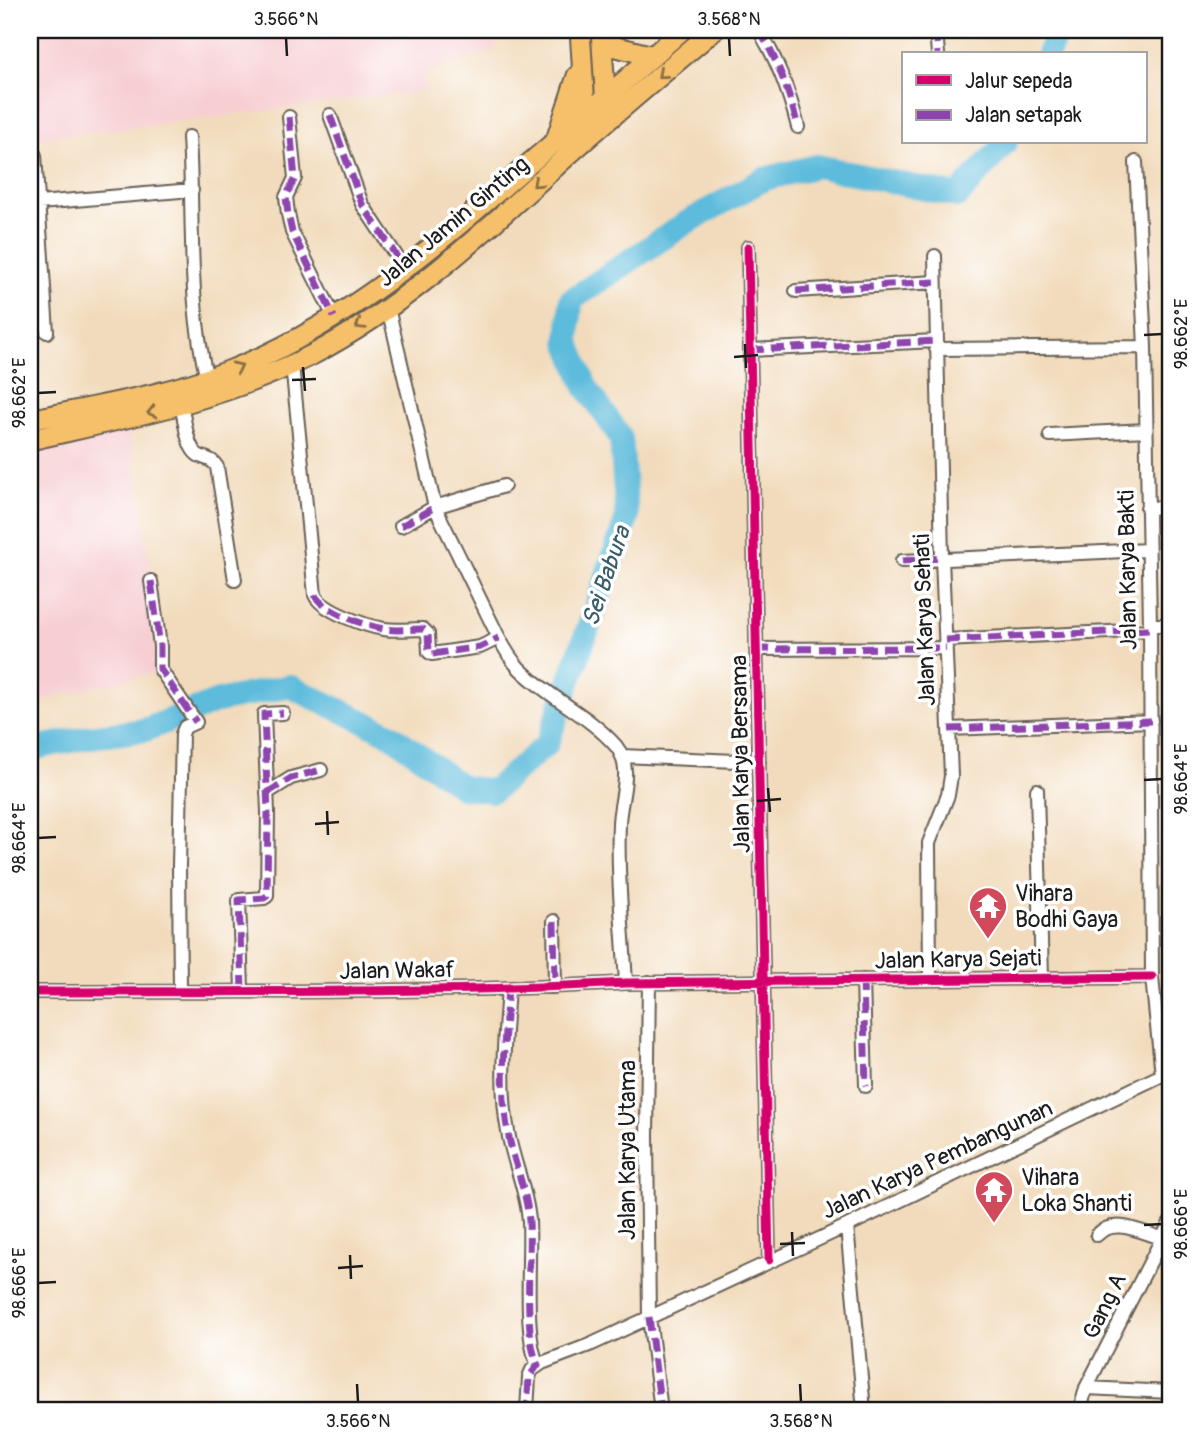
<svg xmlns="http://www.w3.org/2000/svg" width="1200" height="1440" viewBox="0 0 1200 1440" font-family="Pangolin,sans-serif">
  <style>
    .built { fill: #f7cfd3 }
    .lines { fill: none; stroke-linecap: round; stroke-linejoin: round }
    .river { stroke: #5dbbdb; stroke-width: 24 }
    .street-casing { stroke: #675f54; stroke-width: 16 }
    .primary-casing { stroke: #675f54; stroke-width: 23 }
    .street { stroke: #fff; stroke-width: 12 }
    .primary { stroke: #f6c06b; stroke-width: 19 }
    .quiet { stroke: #8e44ad; stroke-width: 7; stroke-dasharray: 14 7; stroke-linecap: butt }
    .cycleway-casing { stroke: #fff; stroke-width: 13 }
    .cycleway { stroke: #d6006c; stroke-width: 9 }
    .oneway { stroke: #896e44 }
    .ticks { fill: none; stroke: #1c1c1c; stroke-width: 2.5 }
    .labels { text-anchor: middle; stroke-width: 7; stroke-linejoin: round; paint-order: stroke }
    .street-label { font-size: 23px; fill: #1c1c1c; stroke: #fff }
    .poi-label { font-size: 23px; fill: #1c1c1c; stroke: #fff; text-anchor: start }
    .water-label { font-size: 24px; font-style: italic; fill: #365c68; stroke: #fff }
    .neatline { fill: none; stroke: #1c1c1c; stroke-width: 2.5 }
    .ticks-label { font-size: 18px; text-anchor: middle; fill: #1c1c1c }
  </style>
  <rect width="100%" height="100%" fill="#fff"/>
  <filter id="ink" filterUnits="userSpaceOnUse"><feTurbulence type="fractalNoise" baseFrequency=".0143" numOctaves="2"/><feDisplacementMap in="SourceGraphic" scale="14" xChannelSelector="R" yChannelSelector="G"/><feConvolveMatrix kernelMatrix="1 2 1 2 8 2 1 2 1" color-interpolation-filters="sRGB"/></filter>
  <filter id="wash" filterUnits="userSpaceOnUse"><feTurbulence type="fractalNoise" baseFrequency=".00686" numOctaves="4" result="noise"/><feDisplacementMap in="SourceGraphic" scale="28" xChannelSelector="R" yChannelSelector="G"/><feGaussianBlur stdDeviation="1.57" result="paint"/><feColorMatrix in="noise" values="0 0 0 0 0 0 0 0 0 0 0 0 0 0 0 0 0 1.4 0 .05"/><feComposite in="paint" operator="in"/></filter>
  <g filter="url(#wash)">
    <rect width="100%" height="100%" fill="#f2dbbc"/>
    <path class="built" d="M 30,30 L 492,30 L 496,50 L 425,72 L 424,91 L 30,140 Z
      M 128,421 L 165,670 L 30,703 L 30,447 Z"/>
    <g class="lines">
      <path class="river" d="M 1048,54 L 1058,30
        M 30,749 L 90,737 L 145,730 L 218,701 L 289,686 L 390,734 L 462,787 L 493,791 L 547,744 L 627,518 L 621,438 L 586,387 L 568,341 L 571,300 L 686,223 L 764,179 L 817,166 L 958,196 L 1006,142"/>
    </g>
  </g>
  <g filter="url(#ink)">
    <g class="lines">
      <g class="street-casing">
        <path id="street" d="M 759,30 C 778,61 789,91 798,127
          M 936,30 L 938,54
          M 330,115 L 362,204 L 405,269
          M 289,117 L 295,178 L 286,197 L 288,214 L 292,232 L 334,317
          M 189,137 C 194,219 187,303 208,383
          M 35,155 L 47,332
          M 1136,162 L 1145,347 L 1150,625 L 1152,977 L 1162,1075 L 1170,1078
          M 39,203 L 192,190
          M 748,247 L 769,1260
          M 796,291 L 935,282
          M 388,308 L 435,507 L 497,634 C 503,646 510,659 520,669 C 549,698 589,715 616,746 C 634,768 620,798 619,823 C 617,876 623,930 626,983
          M 936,349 L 1145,347
          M 750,350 L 936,341
          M 292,364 L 315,595 C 322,611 366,626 384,629 C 397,631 410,629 423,629 L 428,634 L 429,652 L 432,654 L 480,647 L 499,638
          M 181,405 C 185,418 186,447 198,455 C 207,460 212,458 217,467 L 235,580
          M 1050,435 L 1146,430
          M 1147,508 L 1170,507
          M 401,526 L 435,507 L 504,486
          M 902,561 L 1148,550
          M 151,581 L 160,646 L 160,669 L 196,722 L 185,727 L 182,734 L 179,865 L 180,991
          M 1150,625 L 1170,625
          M 946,640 L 1150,630
          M 756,649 L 946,648
          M 949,729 L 1151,721
          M 622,756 L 759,762
          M 1037,790 L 1042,978
          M 267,793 L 291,778 L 321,770
          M 554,921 L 555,987
          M 930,979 L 929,843 L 948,795 L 951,776 L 942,558 L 935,256
          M 863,980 L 866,1086
          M 649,982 L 647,1136 L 649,1317 L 661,1410
          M 508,988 C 505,1035 499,1085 508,1132 C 513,1162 527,1191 529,1221 C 531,1257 523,1335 538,1365
          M 242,990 L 239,900 L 264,898 L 267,896 L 268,812 L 264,714 L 283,713
          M 30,992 C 228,991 428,994 626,983 L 1152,977
          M 847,1226 L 864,1410
          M 1097,1235 C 1113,1217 1141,1232 1161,1238
          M 1086,1388 L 1170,1392
          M 527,1410 L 529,1377 L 532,1370 L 542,1363 L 592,1344 L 847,1226 L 1162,1075
          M 1080,1410 L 1086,1388 L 1170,1223"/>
      </g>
      <g class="primary-casing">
        <path id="primary" d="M 580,30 L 586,123
          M 601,30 L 606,106
          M 602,38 L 617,47 L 653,56
          M 557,137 L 577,76
          M 30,420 C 95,406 163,396 226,372 C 342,328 438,244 530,163 C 581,119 632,75 682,30
          M 30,440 C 126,418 223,400 312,355 C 408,305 487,229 566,157 C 614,114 665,72 714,30"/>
      </g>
      <use href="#street" class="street"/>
      <use href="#primary" class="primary"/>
      <path class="quiet" d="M 759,30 C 778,61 789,91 798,127
        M 936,30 L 938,54
        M 330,115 L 362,204 L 405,269
        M 289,117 L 295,178 L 286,197 L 288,214 L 292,232 L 334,317
        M 796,291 L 935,282
        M 750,350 L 936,341
        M 401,526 L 435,507
        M 902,561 L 942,558
        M 151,581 L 160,646 L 160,669 L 196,722
        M 315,595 C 322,611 366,626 384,629 C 397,631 410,629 423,629 L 428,634 L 429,652 L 432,654 L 480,647 L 499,638
        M 946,640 L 1150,630
        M 756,649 L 946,648
        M 949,729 L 1151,721
        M 267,793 L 291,778 L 321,770
        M 554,921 L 555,987
        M 863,980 L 866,1086
        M 508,988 C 505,1035 499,1085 508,1132 C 513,1162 527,1191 529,1221 C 531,1257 523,1335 538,1365 L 529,1377 L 527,1410
        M 242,990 L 239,900 L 264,898 L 267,896 L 268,812 L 264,714 L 283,713
        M 649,1317 L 661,1410"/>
      <g class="cycleway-casing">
        <path id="cycleway" d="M 748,247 L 769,1260
          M 30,992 C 228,991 428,994 626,983 L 1152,977"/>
      </g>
      <use href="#cycleway" class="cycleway"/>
    </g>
    <defs><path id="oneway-chevron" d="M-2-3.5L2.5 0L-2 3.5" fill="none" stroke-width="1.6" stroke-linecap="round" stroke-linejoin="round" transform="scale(1.75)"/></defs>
    <g class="oneway">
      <use href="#oneway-chevron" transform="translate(662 74) rotate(139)"/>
      <use href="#oneway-chevron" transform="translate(537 183) rotate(138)"/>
      <use href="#oneway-chevron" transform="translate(360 325) rotate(148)"/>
      <use href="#oneway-chevron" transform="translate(238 367) rotate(-25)"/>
      <use href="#oneway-chevron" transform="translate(152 412) rotate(167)"/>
    </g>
  </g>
  <path class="ticks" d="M 286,38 L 287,56M 729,38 L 730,56M 1144,335 L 1162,334M 745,344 L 746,368M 734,357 L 758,355M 303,367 L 305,391M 292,380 L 316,379M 38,393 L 56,392M 1144,780 L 1162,779M 768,788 L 770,812M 757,801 L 781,799M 327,811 L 328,835M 315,824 L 339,822M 38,838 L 56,837M 1144,1225 L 1162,1224M 792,1232 L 793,1256M 780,1244 L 805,1243M 350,1255 L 351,1279M 338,1268 L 363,1266M 38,1283 L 56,1282M 357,1384 L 358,1402M 800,1384 L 801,1402"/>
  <defs>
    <g id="temple-pin" transform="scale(2.0125)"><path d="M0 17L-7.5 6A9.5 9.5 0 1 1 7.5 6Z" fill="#d1495b" stroke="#fff"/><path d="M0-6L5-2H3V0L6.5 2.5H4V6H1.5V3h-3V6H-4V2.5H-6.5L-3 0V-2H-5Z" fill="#fff"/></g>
  </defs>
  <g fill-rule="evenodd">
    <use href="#temple-pin" x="988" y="906"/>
    <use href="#temple-pin" x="994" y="1190"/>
  </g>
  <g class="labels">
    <g class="street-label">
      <text transform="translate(453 221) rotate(-40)" y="8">Jalan Jamin Ginting</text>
      <text transform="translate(1127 570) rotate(-91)" y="8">Jalan Karya Bakti</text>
      <text transform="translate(924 620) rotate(-92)" y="8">Jalan Karya Sehati</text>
      <text transform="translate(740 754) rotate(-91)" y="8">Jalan Karya Bersama</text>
      <text transform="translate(958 959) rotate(-1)" y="8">Jalan Karya Sejati</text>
      <text transform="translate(397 970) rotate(-1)" y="8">Jalan Wakaf</text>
      <text transform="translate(627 1150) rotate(-90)" y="8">Jalan Karya Utama</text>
      <text transform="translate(937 1159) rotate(-25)" y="8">Jalan Karya Pembangunan</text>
      <text transform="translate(1104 1306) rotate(-64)" y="8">Gang A</text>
    </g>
    <g class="poi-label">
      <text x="1015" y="901">Vihara<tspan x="1015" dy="26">Bodhi Gaya</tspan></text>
      <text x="1021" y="1185">Vihara<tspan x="1021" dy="26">Loka Shanti</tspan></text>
    </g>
    <g class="water-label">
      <text transform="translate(606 576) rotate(-71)" y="8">Sei Babura</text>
    </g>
  </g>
  <rect width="1200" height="1440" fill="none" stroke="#fff" stroke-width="77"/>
  <rect x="902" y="52" width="245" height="91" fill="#ffffff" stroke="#a4a4a4" stroke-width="2"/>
  <rect x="916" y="75" width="35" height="10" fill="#d6006c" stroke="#a4a4a4" stroke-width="2"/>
  <text x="965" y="88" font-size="21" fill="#1c1c1c">Jalur sepeda</text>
  <rect x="916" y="110" width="35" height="10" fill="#8e44ad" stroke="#a4a4a4" stroke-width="2"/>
  <text x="965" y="122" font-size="21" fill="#1c1c1c">Jalan setapak</text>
  <rect x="38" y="38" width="1124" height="1364" class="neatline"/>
  <g class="ticks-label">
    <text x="286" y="25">3.566°N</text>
    <text x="729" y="25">3.568°N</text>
    <text transform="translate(1181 334) rotate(-90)" y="6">98.662°E</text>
    <text transform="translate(19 393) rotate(-90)" y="6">98.662°E</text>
    <text transform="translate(1181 779) rotate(-90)" y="6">98.664°E</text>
    <text transform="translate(19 838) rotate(-90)" y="6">98.664°E</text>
    <text transform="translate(1181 1224) rotate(-90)" y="6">98.666°E</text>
    <text transform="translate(19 1283) rotate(-90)" y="6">98.666°E</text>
    <text x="358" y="1427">3.566°N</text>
    <text x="801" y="1427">3.568°N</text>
  </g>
</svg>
